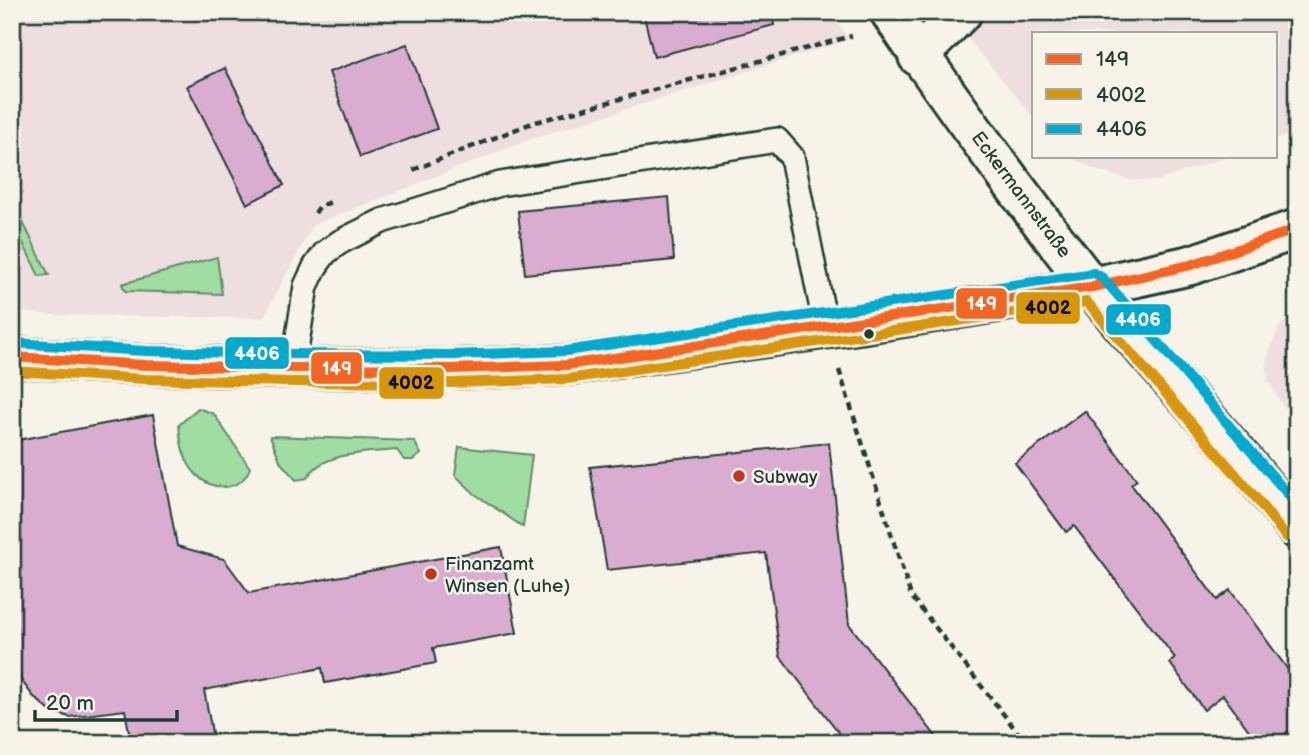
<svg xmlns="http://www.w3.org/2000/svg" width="1309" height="755" viewBox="0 0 1309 755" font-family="'Balsamiq Sans',sans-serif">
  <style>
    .built { fill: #eedee0 }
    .green { fill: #a1dca2; stroke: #608c6b; stroke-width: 2 }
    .building { fill: #daaccf; stroke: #1f3d34; stroke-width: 2 }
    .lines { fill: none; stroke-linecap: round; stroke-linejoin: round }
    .lane-casing { stroke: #1f3d34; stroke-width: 28 }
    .street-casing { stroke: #1f3d34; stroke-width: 44 }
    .secondary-casing { stroke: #1f3d34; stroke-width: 44 }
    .path { stroke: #1f3d34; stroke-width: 4.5; stroke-dasharray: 7 5; stroke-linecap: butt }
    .lane { stroke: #f7f3e8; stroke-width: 23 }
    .street { stroke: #f7f3e8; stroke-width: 38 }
    .secondary { stroke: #f7f3e8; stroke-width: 38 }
    .bus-1-casing { stroke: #f7f3e8; stroke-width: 16 }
    .bus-2-casing { stroke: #f7f3e8; stroke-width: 16 }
    .bus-3-casing { stroke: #f7f3e8; stroke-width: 16 }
    .bus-1 { stroke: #f26522; stroke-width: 10 }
    .bus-2 { stroke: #d79608; stroke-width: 10 }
    .bus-3 { stroke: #00a9ce; stroke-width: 10 }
    .bus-dot { fill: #1f3d34; stroke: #f7f3e8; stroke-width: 2.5 }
    .poi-dot { fill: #c8321e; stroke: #f7f3e8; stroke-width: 2.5 }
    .labels { text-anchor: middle; stroke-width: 5; stroke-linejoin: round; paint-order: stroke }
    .street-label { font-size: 19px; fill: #1f3d34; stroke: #f7f3e8 }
    .poi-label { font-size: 19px; fill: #1f3d34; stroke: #f7f3e8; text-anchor: start }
    .line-badge { stroke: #f7f3e8; stroke-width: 2.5 }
    .badge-label { font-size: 19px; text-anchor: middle; font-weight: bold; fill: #fff }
    .pale-badge-label { font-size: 19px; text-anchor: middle; font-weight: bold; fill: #111 }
  </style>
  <rect width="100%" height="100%" fill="#f7f3e8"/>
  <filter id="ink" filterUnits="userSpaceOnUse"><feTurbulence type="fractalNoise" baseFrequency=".0143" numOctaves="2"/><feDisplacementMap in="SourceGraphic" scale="14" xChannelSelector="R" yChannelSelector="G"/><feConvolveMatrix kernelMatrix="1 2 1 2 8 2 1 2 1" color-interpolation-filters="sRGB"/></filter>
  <g filter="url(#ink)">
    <path class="built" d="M 12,12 L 833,12 L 848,40 L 534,138 L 313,225 L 263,318 L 54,315 L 12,311 Z
      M 946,12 L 1297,12 L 1297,132 L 1276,139 L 1276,33 L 1034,33 L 1034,118 Z
      M 1068,156 L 1229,156 L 1157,181 L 1129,180 L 1093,169 Z
      M 1297,311 L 1297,425 L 1277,397 L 1268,380 L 1266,362 L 1278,328 Z"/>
    <path class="green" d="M 12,200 L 44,265 L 49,275 L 39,276 L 12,220 Z
      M 217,257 L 222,294 L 125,291 L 122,284 Z
      M 198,408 L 214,414 L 250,468 C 240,493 211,492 195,473 C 183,460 180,442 179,425 Z
      M 270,436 L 414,441 L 421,454 L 413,460 L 404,460 L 397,450 C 369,453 322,451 307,478 L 296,480 L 281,463 Z
      M 459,447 L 532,455 L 523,527 L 475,494 L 455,475 Z"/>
    <path class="building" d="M 643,12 L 772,12 L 774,25 L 654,57 Z
      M 407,44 L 437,129 L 360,157 L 329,72 Z
      M 225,68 L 284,185 L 247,204 L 187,86 Z
      M 669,197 L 674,260 L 525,274 L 518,211 Z
      M 1085,411 L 1137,480 L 1131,484 L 1217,600 L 1230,590 L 1297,682 L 1297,725 L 1272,743 L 1258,743 L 1223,695 L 1204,710 L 1170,663 L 1175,658 L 1074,526 L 1066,532 L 1015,463 Z
      M 153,415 L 177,546 L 224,559 L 249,593 L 501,547 L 517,633 L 433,648 L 436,663 L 325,683 L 322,668 L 204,690 L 214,743 L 131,743 L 125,710 L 69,717 L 49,710 L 33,696 L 21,680 L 12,640 L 12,441 Z
      M 829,443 L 849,624 L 941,743 L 847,743 L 780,656 L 766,553 L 607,570 L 590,467 Z"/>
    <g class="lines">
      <g class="lane-casing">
        <path id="lane" d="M 293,368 L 306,286 L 315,267 L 325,253 L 340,242 L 382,221 L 500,184 L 777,140 L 792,157 L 826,329"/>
      </g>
      <g class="street-casing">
        <path id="street" d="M 890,12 C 953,105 1021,197 1091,286 C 1157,369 1234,443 1297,529
          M 918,56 L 962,12"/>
      </g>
      <g class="secondary-casing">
        <path id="secondary" d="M 12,357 L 145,365 L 293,368 L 452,369 L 567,365 L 866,323 L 1092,287 L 1191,265 L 1297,229"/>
      </g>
      <path class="path" d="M 413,170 L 532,123 L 852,36
        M 315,213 L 319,207 L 333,201
        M 839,370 L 911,596 L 1026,743"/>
      <use href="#lane" class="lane"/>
      <use href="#street" class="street"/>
      <use href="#secondary" class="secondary"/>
      <g class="bus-1-casing">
        <path id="bus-1" d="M 12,357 L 145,365 L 293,368 L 452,369 L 567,365 L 1092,287 L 1191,265 L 1297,229"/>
      </g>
      <g class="bus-2-casing">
        <path id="bus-2" d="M 12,371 L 145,379 L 293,382 L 452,383 L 567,379 L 1087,302 L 1256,498 L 1286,537"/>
      </g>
      <g class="bus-3-casing">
        <path id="bus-3" d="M 13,343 L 146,351 L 293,354 L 452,355 L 566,351 L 1094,273 L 1103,278 L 1297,505"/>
      </g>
      <use href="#bus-1" class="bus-1"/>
      <use href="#bus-2" class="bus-2"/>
      <use href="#bus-3" class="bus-3"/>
    </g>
  </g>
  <circle class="bus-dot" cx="869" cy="334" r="6"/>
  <g class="poi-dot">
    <circle cx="739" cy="476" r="7"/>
    <circle cx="431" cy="574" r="7"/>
  </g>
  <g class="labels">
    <g class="street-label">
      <text transform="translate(1022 194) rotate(53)" y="7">Eckermannstraße</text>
    </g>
    <g class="poi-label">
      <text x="753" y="483">Subway</text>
      <text x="445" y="570">Finanzamt<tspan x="445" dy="22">Winsen (Luhe)</tspan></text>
    </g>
  </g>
  <g class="line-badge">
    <rect x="955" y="287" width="53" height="33" rx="7" fill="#f26522"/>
    <rect x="1015" y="291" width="66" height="34" rx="7" fill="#d79608"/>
    <rect x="1105" y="303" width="67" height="33" rx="7" fill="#00a9ce"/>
    <rect x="224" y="336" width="66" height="34" rx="7" fill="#00a9ce"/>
    <rect x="310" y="351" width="53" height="34" rx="7" fill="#f26522"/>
    <rect x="378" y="366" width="67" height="34" rx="7" fill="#d79608"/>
  </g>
  <g class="badge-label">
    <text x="982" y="310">149</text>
    <text x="1138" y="326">4406</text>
    <text x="257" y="360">4406</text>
    <text x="337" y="375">149</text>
  </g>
  <g class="pale-badge-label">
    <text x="1048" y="314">4002</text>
    <text x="411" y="389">4002</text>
  </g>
  <rect width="1309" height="755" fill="none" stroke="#f7f3e8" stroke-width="42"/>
  <rect x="21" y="21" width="1267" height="713" fill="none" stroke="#1f3d34" stroke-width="2.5" filter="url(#ink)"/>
  <rect x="1032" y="32" width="245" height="126" fill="#f7f3e8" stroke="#a1aaa0" stroke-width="2"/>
  <rect x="1046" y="54" width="35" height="10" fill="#f26522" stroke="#a1aaa0" stroke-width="2"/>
  <text x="1096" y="66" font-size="21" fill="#1f3d34">149</text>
  <rect x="1046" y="89" width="35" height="10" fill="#d79608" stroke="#a1aaa0" stroke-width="2"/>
  <text x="1096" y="102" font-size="21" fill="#1f3d34">4002</text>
  <rect x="1046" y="124" width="35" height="10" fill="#00a9ce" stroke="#a1aaa0" stroke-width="2"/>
  <text x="1096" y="136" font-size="21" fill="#1f3d34">4406</text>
  <path d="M35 710v10h142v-10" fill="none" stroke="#1f3d34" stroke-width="3.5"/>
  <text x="46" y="710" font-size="21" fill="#1f3d34" stroke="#f7f3e8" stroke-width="5" paint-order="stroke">20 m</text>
</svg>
